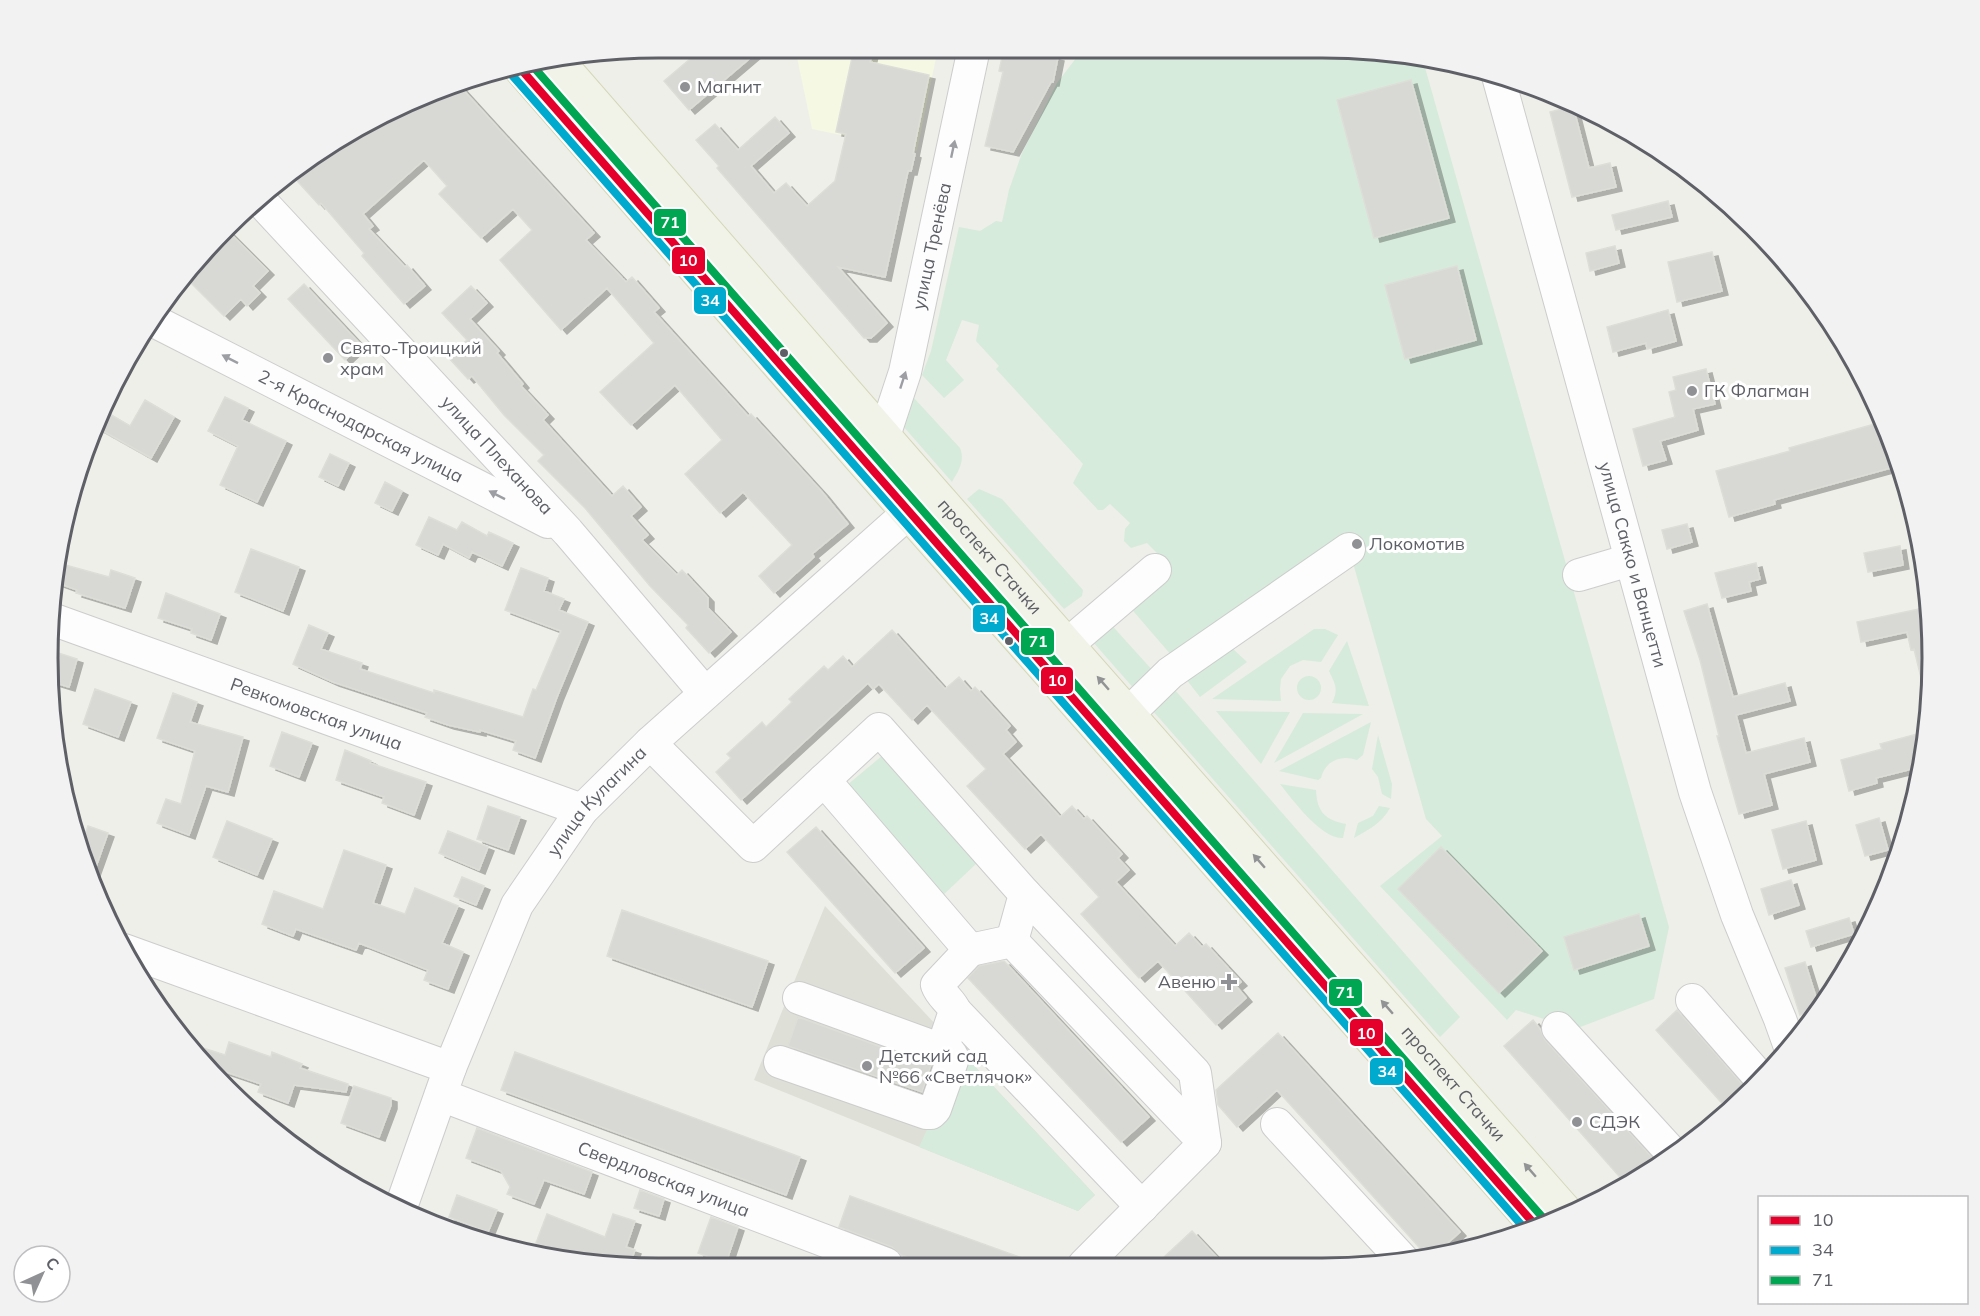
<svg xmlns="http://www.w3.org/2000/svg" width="1980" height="1316" viewBox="0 0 1980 1316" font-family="Mulish,sans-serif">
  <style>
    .commercial { fill: #f5f8e3 }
    .education { fill: #dedfd7 }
    .green { fill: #d6ebdb }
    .building { fill: #d8d8d4; stroke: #deded8; stroke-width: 1.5; filter: url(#shadow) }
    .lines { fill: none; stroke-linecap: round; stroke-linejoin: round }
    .minor-casing { stroke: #cccdcc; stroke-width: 34 }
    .major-casing { stroke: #d5d7b6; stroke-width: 35 }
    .minor { stroke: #fcfdfc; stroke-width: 32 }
    .major { stroke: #f1f3e9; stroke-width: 33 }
    .bus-1-casing { stroke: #fff; stroke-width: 12 }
    .bus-2-casing { stroke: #fff; stroke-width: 12 }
    .bus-3-casing { stroke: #fff; stroke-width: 12 }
    .bus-1 { stroke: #e4002b; stroke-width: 8 }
    .bus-2 { stroke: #00a9ce; stroke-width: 8 }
    .bus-3 { stroke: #00a651; stroke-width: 8 }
    .oneway { fill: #9d9ea3 }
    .oneway2 { fill: #919394 }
    .poi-dot { fill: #909194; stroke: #fff; stroke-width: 2 }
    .bus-dot { fill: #5e5f67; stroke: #fff; stroke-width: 2 }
    .labels { text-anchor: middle; stroke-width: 6; stroke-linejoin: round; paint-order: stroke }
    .poi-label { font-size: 18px; fill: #5e5f67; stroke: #fff; text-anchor: start }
    .street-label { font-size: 18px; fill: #5e5f67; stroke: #fff }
    .rim { fill: none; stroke: #5e5f67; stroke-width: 3 }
    .line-badge { stroke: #fff; stroke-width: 2 }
    .badge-label { font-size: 16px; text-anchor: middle; font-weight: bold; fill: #fff }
  </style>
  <defs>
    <filter id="shadow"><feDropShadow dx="6" dy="4" stdDeviation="0" flood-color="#0004"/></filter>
  </defs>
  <rect width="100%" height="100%" fill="#eeefe9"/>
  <path class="commercial" d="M 796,53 L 937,53 L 917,151 L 812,129 Z"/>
  <path class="education" d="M 825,906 L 1095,1195 L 1078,1211 L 754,1080 Z"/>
  <path class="green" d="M 1080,53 L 1402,53 L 1422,57 L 1669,927 L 1654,999 L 1575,1029 L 1516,1010 L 1507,1020 L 1380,886 L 1442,836 L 1426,819 L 1349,549 L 1172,656 L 1122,598 L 1165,561 L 1147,543 L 1131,548 L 1124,541 L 1125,529 L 1130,523 L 1110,504 L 1103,510 L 1098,510 L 1073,483 L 1083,464 L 996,369 L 999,366 L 976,341 L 979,325 L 962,320 L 946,360 L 964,380 L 944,398 L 922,375 L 931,351 L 959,227 L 980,231 L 996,221 L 1002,222 L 1009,190 L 1022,153 L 1057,83 Z
    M 914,398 L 960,448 C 965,461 959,470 952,482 L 903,426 Z
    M 979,489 L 1002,499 L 1083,590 L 1082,596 L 1064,609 L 967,499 Z
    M 1107,620 L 1154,672 L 1136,691 L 1086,634 Z
    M 1314,629 L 1325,629 L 1338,635 L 1321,662 L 1303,660 L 1290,666 L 1281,679 L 1280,689 L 1281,701 L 1212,699 Z
    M 1347,641 L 1369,706 L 1332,703 C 1339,689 1335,684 1329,671 Z
    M 1231,647 L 1247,662 L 1200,697 L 1186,679 Z
    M1297 688a12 12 0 1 1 24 0a12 12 0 1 1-24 0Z
    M 1168,682 L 1460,1017 L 1440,1037 L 1145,702 Z
    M 1216,711 L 1290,712 L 1261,764 Z
    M 1303,713 L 1363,714 L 1274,763 Z
    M 1371,722 L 1363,755 L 1357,760 C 1341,754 1325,761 1321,778 L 1318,780 L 1279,771 Z
    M 1378,735 L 1392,784 L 1391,799 L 1382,794 L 1378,777 L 1372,769 Z
    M 883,755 L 977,863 L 940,898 L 846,786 Z
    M 1280,784 L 1316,790 C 1317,812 1325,820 1346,824 L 1343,838 C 1322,840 1291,798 1280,784 Z
    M 1379,806 L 1390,808 C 1382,823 1368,830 1354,838 L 1358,823 L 1373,816 Z
    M 962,1053 L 1095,1195 L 1078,1211 L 919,1147 Z"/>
  <path class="building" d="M 697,53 L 756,53 L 689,110 L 664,81 Z
    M 853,53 L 872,53 L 870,62 L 929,75 L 913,153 L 915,154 L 911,171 L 908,171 L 885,277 L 838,267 L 887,323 L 871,338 L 864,338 L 717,168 L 719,166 L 696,140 L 715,124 L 738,150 L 775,117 L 789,133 L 751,166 L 774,193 L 786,183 L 807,206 L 835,181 L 846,134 L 836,132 Z
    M 1003,53 L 1042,53 L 1058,57 L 1053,82 L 1051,82 L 1013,152 L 985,146 L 1003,72 L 999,71 Z
    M 1411,80 L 1449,218 L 1374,238 L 1337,100 Z
    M 457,83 L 594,233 L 586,240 L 626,282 L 632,277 L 659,308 L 654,312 L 748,416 L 751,414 L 823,493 L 848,524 L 812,554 L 814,557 L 774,593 L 759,576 L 792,545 L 743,492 L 720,513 L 685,474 L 722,440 L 675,385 L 631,425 L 600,392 L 654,343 L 607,288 L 561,330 L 500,260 L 532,230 L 513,209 L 481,238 L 439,194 L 447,186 L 424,160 L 363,214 L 373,226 L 369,229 L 405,267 L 407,265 L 425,286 L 404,304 L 362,256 L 364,253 L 321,203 L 319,205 L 290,173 L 319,151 Z
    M 1573,106 L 1589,168 L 1610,163 L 1616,187 L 1572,197 L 1550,112 Z
    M 1668,201 L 1672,217 L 1616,230 L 1612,215 Z
    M 227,230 L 268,271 L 253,286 L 260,293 L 247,306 L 241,299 L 224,316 L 184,276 Z
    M 1615,246 L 1619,263 L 1590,271 L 1586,253 Z
    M 1712,252 L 1722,291 L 1677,302 L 1668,262 Z
    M 1457,266 L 1476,340 L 1405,359 L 1385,285 Z
    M 304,284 L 361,345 L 345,360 L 288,299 Z
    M 471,286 L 487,303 L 470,319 L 499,351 L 497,353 L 523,384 L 521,386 L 548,415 L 543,420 L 612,496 L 623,486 L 641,507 L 631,516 L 648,535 L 642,540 L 677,575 L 682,570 L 708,598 L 708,608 L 731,632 L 709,653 L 686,628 L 688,625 L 650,586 L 585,508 L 538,461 L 544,455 L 504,415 L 472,376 L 468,379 L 448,357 L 467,340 L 442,313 Z
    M 1668,310 L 1676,341 L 1647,349 L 1646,343 L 1613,352 L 1607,327 Z
    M 1706,369 L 1715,404 L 1693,409 L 1698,430 L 1660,441 L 1666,460 L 1643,466 L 1633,429 L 1675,417 L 1669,392 L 1676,390 L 1673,377 Z
    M 225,397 L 248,408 L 242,420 L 286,441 L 257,502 L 220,485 L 238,446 L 208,431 Z
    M 145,400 L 174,417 L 151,458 L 94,426 L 103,410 L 130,426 Z
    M 1882,422 L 1898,466 L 1774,500 L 1775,504 L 1729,517 L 1716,471 L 1790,451 L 1789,448 Z
    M 330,454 L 349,463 L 338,486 L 319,477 Z
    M 385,482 L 402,491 L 392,511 L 375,503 Z
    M 429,517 L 457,530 L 462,522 L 487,536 L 489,532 L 513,543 L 502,566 L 472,552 L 469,558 L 443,544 L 438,555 L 416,545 Z
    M 1687,524 L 1692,542 L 1667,549 L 1662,530 Z
    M 1900,546 L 1903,565 L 1868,572 L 1864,553 Z
    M 251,549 L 299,567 L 283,611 L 235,592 Z
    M 58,563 L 109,577 L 111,570 L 135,578 L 125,608 L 76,593 L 77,590 L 55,582 Z
    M 1756,563 L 1760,579 L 1749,582 L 1751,591 L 1722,598 L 1715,573 Z
    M 521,568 L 548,578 L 544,591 L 564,599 L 559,610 L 588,622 L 557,697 L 535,758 L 513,750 L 516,741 L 480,730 L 480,732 L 448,725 L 425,717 L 427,713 L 333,682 L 293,664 L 309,625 L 328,633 L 321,649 L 362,663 L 360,669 L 434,693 L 434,690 L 523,717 L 533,689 L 536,690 L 561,631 L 505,610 Z
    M 166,593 L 220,614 L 211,640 L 191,633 L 192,629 L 158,618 Z
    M 1707,604 L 1733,697 L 1785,683 L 1790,701 L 1736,715 L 1746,753 L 1804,738 L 1810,762 L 1764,774 L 1772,805 L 1739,814 L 1717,736 L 1719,736 L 1700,660 L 1684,611 Z
    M 1929,607 L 1931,618 L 1928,686 L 1923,686 L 1914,649 L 1911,650 L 1907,632 L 1861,642 L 1857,622 Z
    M 892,630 L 945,689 L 959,677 L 971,691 L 975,687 L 1010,726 L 1006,730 L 1016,742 L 1003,754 L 1060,817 L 1072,806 L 1084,819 L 1087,816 L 1122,854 L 1118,858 L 1129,870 L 1116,882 L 1175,946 L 1189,933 L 1202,947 L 1206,944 L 1241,982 L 1236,986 L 1246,998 L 1216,1025 L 1158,961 L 1139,978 L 1081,914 L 1099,897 L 1041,834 L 1025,849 L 967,786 L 986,769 L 927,705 L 912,720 L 879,684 L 873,689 L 868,683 L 741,800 L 716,772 L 731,758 L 727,754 L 762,722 L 766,727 L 792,702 L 789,699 L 824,666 L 828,670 L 843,656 L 852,667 Z
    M 49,650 L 77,659 L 69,687 L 49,681 Z
    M 95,689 L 131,702 L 118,737 L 83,724 Z
    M 173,693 L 197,702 L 190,722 L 243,737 L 228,792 L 206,786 L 189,835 L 157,823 L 166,799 L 181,804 L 195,751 L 157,738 Z
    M 282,732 L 312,743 L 299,777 L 270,766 Z
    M 1921,733 L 1924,748 L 1920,767 L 1876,778 L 1877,783 L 1849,791 L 1841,760 L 1882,749 L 1880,744 Z
    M 345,750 L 371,761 L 370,763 L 426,782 L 414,815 L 382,803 L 384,797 L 336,780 Z
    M 488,806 L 520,817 L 508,850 L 477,839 Z
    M 1879,818 L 1888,850 L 1865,856 L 1856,825 Z
    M 227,821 L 272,839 L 257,875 L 213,857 Z
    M 1806,821 L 1816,860 L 1783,869 L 1772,830 Z
    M 88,826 L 108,833 L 93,875 L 81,846 Z
    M 816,827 L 924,948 L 895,973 L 787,852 Z
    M 448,831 L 488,847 L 479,870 L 439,853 Z
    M 1441,847 L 1542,951 L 1499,993 L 1398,889 Z
    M 344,850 L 386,865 L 373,903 L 405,914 L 415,888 L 458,906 L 442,943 L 463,952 L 448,989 L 424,980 L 428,970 L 359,943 L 356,950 L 296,929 L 293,936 L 262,924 L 274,891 L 323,909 Z
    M 462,877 L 484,886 L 476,905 L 454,896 Z
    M 1791,880 L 1799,905 L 1769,915 L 1761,889 Z
    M 622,910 L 768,961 L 752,1007 L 607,956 Z
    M 1639,914 L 1649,946 L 1574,970 L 1564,937 Z
    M 1849,918 L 1854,934 L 1811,947 L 1806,931 Z
    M 1004,961 L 1149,1117 L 1121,1142 L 968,978 L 979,966 Z
    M 1805,962 L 1819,1007 L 1817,1010 L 1800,1015 L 1785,968 Z
    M 1677,1010 L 1748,1091 L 1728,1110 L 1656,1030 Z
    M 798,1017 L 931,1065 L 922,1092 L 788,1046 Z
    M 1533,1020 L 1540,1029 L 1545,1040 L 1658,1164 L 1626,1184 L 1504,1046 Z
    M 1278,1033 L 1460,1232 L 1434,1255 L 1427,1256 L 1277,1090 L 1237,1127 L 1218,1105 L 1216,1090 Z
    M 229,1042 L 271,1057 L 272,1052 L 302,1064 L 300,1068 L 348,1084 L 346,1092 L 294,1085 L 288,1103 L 258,1092 L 261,1084 L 203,1064 L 189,1046 L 190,1044 L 225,1055 Z
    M 515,1052 L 800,1157 L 786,1195 L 501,1090 Z
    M 354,1086 L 391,1098 L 391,1105 L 379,1137 L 341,1123 Z
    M 477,1128 L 592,1172 L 584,1194 L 544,1180 L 534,1204 L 507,1194 L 510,1187 L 501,1171 L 466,1158 Z
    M 640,1190 L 664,1199 L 659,1216 L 634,1208 Z
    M 457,1195 L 497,1210 L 488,1232 L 449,1217 Z
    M 850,1196 L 1036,1263 L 1036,1265 L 926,1264 L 901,1255 L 892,1247 L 839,1227 Z
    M 547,1214 L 605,1237 L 613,1214 L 635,1221 L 626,1247 L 635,1250 L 630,1263 L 588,1263 L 536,1243 Z
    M 711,1217 L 738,1227 L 726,1263 L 698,1253 Z
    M 1192,1231 L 1225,1266 L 1171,1266 L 1163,1258 Z"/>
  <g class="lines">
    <g class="minor-casing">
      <g id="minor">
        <path id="s1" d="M 1498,76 L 1695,792 L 1737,915 L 1780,1019 L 1790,1047"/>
        <path id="s2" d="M 258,198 L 568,532 L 705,693"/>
        <path id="s3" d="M 154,321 L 548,522"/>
        <path id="s4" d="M 884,436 L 905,372 L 973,53"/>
        <path d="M 1579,575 L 1630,560"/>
        <path id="s5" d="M 49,618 L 582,810"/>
        <path d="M 1068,644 L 1155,570"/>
        <path d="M 1129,713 L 1170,673 L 1349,549"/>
        <path d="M 650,743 L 753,846 L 824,780 L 970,950 L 1012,941 L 1205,1143 L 1084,1265"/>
        <path d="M 824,780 L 879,729 L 1025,894 L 1012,941"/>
        <path d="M 1025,894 L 1195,1073 L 1205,1143"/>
        <path d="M 124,950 L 450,1068"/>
        <path d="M 799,998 L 942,1050"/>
        <path d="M 1692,1000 L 1761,1079"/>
        <path d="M 955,1011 L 1142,1207"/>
        <path d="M 1558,1028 L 1673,1154"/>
        <path d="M 780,1062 L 926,1113 L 931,1113 L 935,1109 L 952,1061 L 952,1056 L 949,1052 L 942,1050 L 955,1011 C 951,1001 941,996 937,985 L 970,950"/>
        <path id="s6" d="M 441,1095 L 886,1264"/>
        <path d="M 1277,1124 L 1403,1260"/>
        <path id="s7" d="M 400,1210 L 450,1068 L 517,905 L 582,810 L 650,743 L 927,496"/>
      </g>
    </g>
    <g class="major-casing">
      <g id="major">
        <path id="s8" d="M 556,59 L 932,491 L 1568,1214"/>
        <path d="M 519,67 L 861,459 L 1536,1226"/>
      </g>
    </g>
    <use href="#minor" class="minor"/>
    <use href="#major" class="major"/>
    <g class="bus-1-casing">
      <path id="bus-1" d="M 519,67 L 1536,1226"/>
    </g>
    <g class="bus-2-casing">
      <path id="bus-2" d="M 511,74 L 1526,1230"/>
    </g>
    <g class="bus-3-casing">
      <path id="bus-3" d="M 531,64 L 1544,1219"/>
    </g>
    <use href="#bus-1" class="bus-1"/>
    <use href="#bus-2" class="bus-2"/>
    <use href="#bus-3" class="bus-3"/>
  </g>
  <defs><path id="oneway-solid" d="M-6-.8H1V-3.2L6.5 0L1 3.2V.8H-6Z" transform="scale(1.5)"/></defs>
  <g class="oneway">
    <use href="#oneway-solid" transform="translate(953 149) rotate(-78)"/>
    <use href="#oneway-solid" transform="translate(230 359) rotate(-153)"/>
    <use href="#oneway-solid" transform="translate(903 380) rotate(-72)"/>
    <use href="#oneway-solid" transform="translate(497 495) rotate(-153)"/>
  </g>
  <g class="oneway2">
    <use href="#oneway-solid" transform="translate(1103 683) rotate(-131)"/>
    <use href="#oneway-solid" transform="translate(1259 861) rotate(-131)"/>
    <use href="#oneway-solid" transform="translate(1387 1007) rotate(-131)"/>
    <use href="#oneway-solid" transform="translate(1530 1170) rotate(-131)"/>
  </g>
  <g class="poi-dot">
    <circle cx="685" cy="87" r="6"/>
    <circle cx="328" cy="358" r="6"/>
    <circle cx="1692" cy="391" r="6"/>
    <circle cx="1357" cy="544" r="6"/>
    <path d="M1226 973h6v6h6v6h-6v6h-6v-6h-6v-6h6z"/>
    <circle cx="867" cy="1066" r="6"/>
    <circle cx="1577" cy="1122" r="6"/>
  </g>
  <g class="bus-dot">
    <circle cx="784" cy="353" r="5"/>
    <circle cx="1009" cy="641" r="5"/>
  </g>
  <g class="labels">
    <g class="poi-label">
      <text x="697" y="93">Магнит</text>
      <text x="340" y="354">Свято-Троицкий<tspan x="340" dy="21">храм</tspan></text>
      <text x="1704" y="397">ГК Флагман</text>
      <text x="1369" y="550">Локомотив</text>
      <text x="1216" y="988" text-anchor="end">Авеню</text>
      <text x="879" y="1062">Детский сад<tspan x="879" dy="21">№66 «Светлячок»</tspan></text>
      <text x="1589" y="1128">СДЭК</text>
    </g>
    <g class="street-label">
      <text dy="6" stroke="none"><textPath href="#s4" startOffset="196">улица Тренёва</textPath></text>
      <text dy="6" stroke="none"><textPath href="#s3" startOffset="232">2-я Краснодарская улица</textPath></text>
      <text dy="6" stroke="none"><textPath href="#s2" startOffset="351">улица Плеханова</textPath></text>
      <text dy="6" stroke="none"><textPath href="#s8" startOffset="660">проспект Стачки</textPath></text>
      <text dy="6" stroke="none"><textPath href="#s1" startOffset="507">улица Сакко и Ванцетти</textPath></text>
      <text dy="6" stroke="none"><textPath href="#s5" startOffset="284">Ревкомовская улица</textPath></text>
      <text dy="6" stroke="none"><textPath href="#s7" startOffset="458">улица Кулагина</textPath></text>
      <text dy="6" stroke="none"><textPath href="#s8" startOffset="1362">проспект Стачки</textPath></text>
      <text dy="6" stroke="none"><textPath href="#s6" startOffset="238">Свердловская улица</textPath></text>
    </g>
  </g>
  <path d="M0 0H1980V1316H0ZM658 58H1322A600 600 0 0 1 1922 658V658A600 600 0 0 1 1322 1258H658A600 600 0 0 1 58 658V658A600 600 0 0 1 658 58Z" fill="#f2f2f3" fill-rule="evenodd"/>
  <path class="rim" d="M658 58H1322A600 600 0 0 1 1922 658V658A600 600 0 0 1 1322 1258H658A600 600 0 0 1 58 658V658A600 600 0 0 1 658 58Z"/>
  <g class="line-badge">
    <rect x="653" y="208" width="34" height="29" rx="6" fill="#00a651"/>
    <rect x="671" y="246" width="35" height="29" rx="6" fill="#e4002b"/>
    <rect x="693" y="286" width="34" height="29" rx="6" fill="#00a9ce"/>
    <rect x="972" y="604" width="34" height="29" rx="6" fill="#00a9ce"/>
    <rect x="1020" y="627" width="35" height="29" rx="6" fill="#00a651"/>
    <rect x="1040" y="666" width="34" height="29" rx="6" fill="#e4002b"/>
    <rect x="1328" y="978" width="35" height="29" rx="6" fill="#00a651"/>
    <rect x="1349" y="1018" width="35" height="29" rx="6" fill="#e4002b"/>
    <rect x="1369" y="1057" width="35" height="29" rx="6" fill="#00a9ce"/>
  </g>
  <g class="badge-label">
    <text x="670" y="228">71</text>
    <text x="688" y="266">10</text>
    <text x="710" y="306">34</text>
    <text x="989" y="624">34</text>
    <text x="1038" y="647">71</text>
    <text x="1057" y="686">10</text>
    <text x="1345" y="998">71</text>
    <text x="1366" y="1039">10</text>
    <text x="1387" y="1077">34</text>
  </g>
  <rect x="1758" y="1196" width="210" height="108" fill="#ffffff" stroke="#bfbfc2" stroke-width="1.5"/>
  <rect x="1770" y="1216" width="30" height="9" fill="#e4002b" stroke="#bfbfc2" stroke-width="1.5"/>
  <text x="1812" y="1226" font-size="18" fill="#5e5f67">10</text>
  <rect x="1770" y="1246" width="30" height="9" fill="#00a9ce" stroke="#bfbfc2" stroke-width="1.5"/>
  <text x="1812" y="1256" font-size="18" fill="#5e5f67">34</text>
  <rect x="1770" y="1276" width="30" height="9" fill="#00a651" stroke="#bfbfc2" stroke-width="1.5"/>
  <text x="1812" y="1286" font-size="18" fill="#5e5f67">71</text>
  <g transform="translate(42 1274) rotate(45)"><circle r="28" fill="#ffffff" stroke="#bfbfc2" stroke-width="1.5"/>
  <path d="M0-4.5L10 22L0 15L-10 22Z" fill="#909194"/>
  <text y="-9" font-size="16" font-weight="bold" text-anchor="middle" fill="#5e5f67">С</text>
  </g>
</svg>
